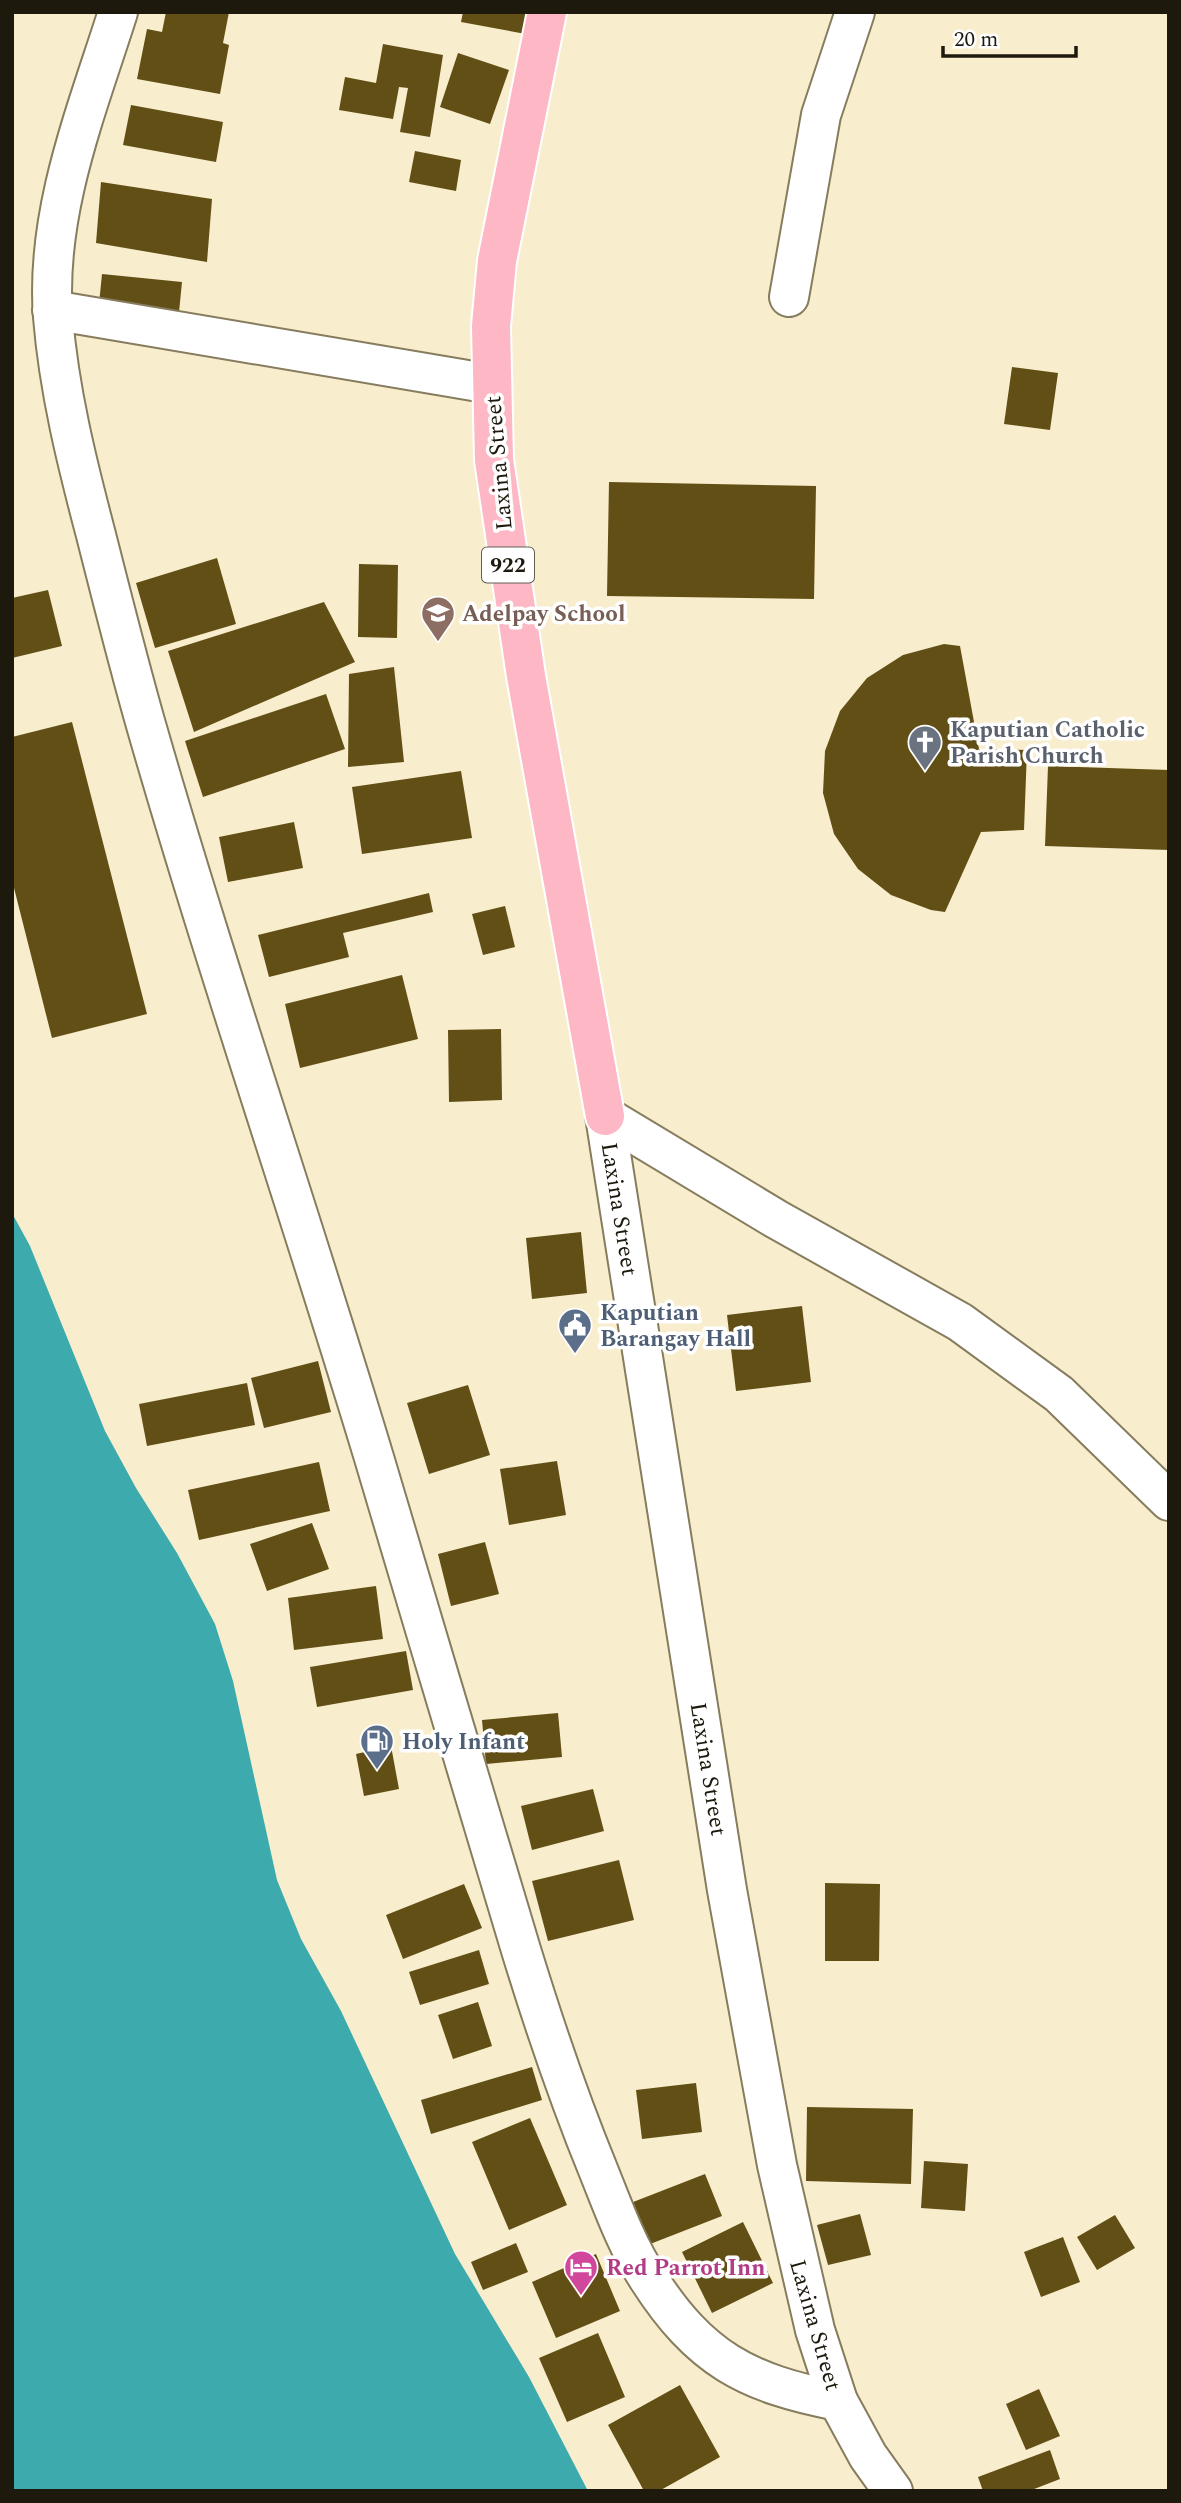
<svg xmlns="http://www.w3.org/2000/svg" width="1181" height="2503" viewBox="0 0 1181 2503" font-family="Spectral,serif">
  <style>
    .water { fill: #3dabae }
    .building { fill: #614f15 }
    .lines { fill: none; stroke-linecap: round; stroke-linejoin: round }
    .street-casing { stroke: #867c5e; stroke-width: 42 }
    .secondary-casing { stroke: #867c5e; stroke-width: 42 }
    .primary-casing { stroke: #fff; stroke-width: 42 }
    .street { stroke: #fff; stroke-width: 38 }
    .secondary { stroke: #fff; stroke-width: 38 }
    .primary { stroke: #feb7c5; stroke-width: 38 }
    .labels { text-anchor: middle; stroke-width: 7; stroke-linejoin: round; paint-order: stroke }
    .shield { fill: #fff; stroke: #615e56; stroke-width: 2 }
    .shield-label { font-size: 21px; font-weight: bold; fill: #1d190d }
    .street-label { font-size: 23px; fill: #1d190d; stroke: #fff }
    .education-label { font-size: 23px; font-weight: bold; fill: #785e54; stroke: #fff; text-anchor: start }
    .worship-label { font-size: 23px; font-weight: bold; fill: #5b616d; stroke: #fff; text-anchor: start }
    .service-label { font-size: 23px; font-weight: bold; fill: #4e5e75; stroke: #fff; text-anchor: start }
    .hotel-label { font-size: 23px; font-weight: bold; fill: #b23c85; stroke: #fff; text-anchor: start }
  </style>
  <rect width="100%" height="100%" fill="#f8edcc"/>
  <path class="water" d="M 12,1213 L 30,1246 L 105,1431 L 136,1488 L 177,1553 L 215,1624 L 233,1681 L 277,1880 L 301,1939 L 341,2011 L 455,2254 L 529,2377 L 588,2491 L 12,2491 Z"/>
  <path class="building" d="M 166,12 L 229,12 L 223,43 L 229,45 L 220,94 L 137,79 L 147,29 L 162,32 Z
    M 463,12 L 535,12 L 531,35 L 461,22 Z
    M 383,44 L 443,55 L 430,137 L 400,132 L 408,88 L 399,87 L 393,119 L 339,110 L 345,77 L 376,83 Z
    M 458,53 L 509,70 L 490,124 L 440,107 Z
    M 131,105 L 223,122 L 216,162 L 123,145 Z
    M 415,151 L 461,160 L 456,191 L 409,182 Z
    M 101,182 L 212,199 L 207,262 L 96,243 Z
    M 102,274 L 182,282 L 179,312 L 99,304 Z
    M 1012,367 L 1058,373 L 1050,430 L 1004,424 Z
    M 609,482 L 816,486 L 814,599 L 607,596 Z
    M 217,558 L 236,624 L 155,648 L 136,583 Z
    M 359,564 L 398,565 L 397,638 L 358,637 Z
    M 48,590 L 62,646 L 12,658 L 12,598 Z
    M 324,602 L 355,662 L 194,732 L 168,651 Z
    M 944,644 L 960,646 L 979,749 L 1027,750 L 1024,830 L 981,832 L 945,912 L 931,910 L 891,895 L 858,869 L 834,834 L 823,793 L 825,751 L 840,711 L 867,678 L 903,655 Z
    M 394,667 L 404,762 L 348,767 L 349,674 Z
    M 326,694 L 345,749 L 203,797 L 185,741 Z
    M 72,722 L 147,1014 L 52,1038 L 12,880 L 12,737 Z
    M 1048,766 L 1169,770 L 1169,850 L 1045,846 Z
    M 461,771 L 472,838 L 362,854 L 352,787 Z
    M 294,822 L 303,868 L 228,882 L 219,837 Z
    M 429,893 L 433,912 L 343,933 L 349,957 L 269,977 L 258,935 Z
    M 505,906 L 515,947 L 483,955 L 472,914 Z
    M 402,975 L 418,1039 L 300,1068 L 285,1004 Z
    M 501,1029 L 502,1100 L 449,1102 L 448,1030 Z
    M 581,1232 L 587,1293 L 532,1299 L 526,1238 Z
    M 802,1306 L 811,1382 L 736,1391 L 727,1315 Z
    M 318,1361 L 331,1412 L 264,1428 L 251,1378 Z
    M 247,1383 L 255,1425 L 147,1446 L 139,1404 Z
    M 468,1385 L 490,1455 L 429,1474 L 407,1403 Z
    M 557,1461 L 566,1515 L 509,1525 L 500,1469 Z
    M 319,1462 L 330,1511 L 199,1540 L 188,1490 Z
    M 312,1523 L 329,1569 L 267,1591 L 250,1544 Z
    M 485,1542 L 499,1594 L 451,1606 L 438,1554 Z
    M 376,1586 L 383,1639 L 294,1650 L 288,1598 Z
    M 406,1651 L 413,1690 L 317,1707 L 310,1667 Z
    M 558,1713 L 562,1757 L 486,1764 L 482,1720 Z
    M 391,1746 L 399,1789 L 364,1796 L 356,1754 Z
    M 593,1789 L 604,1831 L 532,1850 L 521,1806 Z
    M 619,1860 L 634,1920 L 548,1941 L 532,1881 Z
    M 825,1883 L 880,1884 L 879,1961 L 825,1961 Z
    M 464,1884 L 482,1928 L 403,1959 L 386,1915 Z
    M 479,1950 L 489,1984 L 420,2005 L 409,1972 Z
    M 478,2002 L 492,2046 L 453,2059 L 438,2015 Z
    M 532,2067 L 542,2100 L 431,2134 L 421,2100 Z
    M 696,2083 L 702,2132 L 642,2139 L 636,2090 Z
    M 807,2107 L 913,2109 L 911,2184 L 806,2181 Z
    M 530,2118 L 567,2205 L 509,2230 L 472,2142 Z
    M 924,2161 L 968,2164 L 965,2211 L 921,2208 Z
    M 705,2174 L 722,2216 L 645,2246 L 628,2204 Z
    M 860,2214 L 871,2255 L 828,2265 L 817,2225 Z
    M 1115,2215 L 1135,2248 L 1097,2270 L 1077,2237 Z
    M 743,2222 L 773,2283 L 712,2313 L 682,2252 Z
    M 1063,2237 L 1080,2282 L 1041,2297 L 1024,2252 Z
    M 516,2243 L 528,2272 L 483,2290 L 471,2262 Z
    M 596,2254 L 620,2311 L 556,2338 L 532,2282 Z
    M 598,2333 L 625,2397 L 567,2422 L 539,2358 Z
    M 680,2385 L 720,2457 L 659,2491 L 644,2491 L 608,2425 Z
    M 1039,2389 L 1060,2436 L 1026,2450 L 1006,2404 Z
    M 1050,2450 L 1060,2479 L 1029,2491 L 983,2491 L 978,2477 Z"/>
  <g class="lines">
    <g class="street-casing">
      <path id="street" d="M 118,12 C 87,110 45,212 53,317 C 59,391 77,463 96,535 C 112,598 128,662 146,725 C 217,972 301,1215 375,1461 C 424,1624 471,1787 521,1950 C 544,2025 569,2099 599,2172 C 613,2207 627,2246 648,2278 C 700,2359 746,2383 838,2401
        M 789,297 L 821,115 L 855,12
        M 52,310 L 491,384"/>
    </g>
    <g class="secondary-casing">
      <path id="secondary" d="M 605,1116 L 727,1890 L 777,2165 L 815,2330 L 838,2401 L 868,2456 L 893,2491
        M 605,1116 L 776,1219 L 960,1322 L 1059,1394 L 1169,1501"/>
    </g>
    <g class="primary-casing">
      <path id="primary" d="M 547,12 L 497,261 L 491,326 L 494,460 L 526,676 L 605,1116"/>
    </g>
    <use href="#street" class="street"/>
    <use href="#secondary" class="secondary"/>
    <use href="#primary" class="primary"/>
  </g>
  <defs>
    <g id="school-pin" transform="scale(1.75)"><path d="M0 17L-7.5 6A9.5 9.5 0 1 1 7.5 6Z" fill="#8d6e63" stroke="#fff"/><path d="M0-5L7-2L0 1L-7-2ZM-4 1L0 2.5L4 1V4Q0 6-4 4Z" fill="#fff"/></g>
    <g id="church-pin" transform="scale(1.75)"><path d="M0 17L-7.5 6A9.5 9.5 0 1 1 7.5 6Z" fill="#6b7280" stroke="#fff"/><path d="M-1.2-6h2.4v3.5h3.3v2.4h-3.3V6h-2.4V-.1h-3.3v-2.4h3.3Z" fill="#fff"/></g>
    <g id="civic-pin" transform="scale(1.75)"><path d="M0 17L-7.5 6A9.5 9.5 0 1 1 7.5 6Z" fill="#5c6f8a" stroke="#fff"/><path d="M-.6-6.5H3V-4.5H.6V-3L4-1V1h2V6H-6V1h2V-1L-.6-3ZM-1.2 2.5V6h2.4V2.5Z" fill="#fff"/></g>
    <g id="fuel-pin" transform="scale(1.75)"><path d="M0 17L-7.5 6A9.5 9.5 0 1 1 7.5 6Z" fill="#5c6f8a" stroke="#fff"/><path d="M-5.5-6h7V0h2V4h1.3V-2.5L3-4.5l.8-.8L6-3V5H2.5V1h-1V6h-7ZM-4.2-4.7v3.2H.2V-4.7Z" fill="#fff"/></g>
    <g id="hotel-pin" transform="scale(1.75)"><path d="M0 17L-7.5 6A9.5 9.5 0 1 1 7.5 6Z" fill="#d1479c" stroke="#fff"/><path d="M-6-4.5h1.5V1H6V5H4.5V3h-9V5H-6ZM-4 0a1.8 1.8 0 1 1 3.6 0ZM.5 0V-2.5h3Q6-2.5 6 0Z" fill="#fff"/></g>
  </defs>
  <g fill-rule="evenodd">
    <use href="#school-pin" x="438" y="613"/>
    <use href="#church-pin" x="925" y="742"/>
    <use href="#civic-pin" x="575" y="1325"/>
    <use href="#fuel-pin" x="377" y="1741"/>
    <use href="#hotel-pin" x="581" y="2267"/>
  </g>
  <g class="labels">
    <rect class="shield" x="482" y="547.5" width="52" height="35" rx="5"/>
    <g class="shield-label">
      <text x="508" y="572">922</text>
    </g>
    <g class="street-label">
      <text transform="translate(498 463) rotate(-95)" y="8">Laxina Street</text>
      <text transform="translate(620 1209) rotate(81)" y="8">Laxina Street</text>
      <text transform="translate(709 1769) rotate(81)" y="8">Laxina Street</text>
      <text transform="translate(816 2325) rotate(74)" y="8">Laxina Street</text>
    </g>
    <g class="education-label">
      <text x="462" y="621">Adelpay School</text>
    </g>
    <g class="worship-label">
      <text x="950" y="737">Kaputian Catholic<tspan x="950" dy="26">Parish Church</tspan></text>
    </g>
    <g class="service-label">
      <text x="600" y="1320">Kaputian<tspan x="600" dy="26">Barangay Hall</tspan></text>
      <text x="402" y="1749">Holy Infant</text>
    </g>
    <g class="hotel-label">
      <text x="606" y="2275">Red Parrot Inn</text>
    </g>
  </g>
  <rect width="1181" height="2503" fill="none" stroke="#1d190d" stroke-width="28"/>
  <path d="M943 46v10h133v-10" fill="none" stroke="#1d190d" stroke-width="3.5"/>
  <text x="954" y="46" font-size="21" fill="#1d190d" stroke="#ffffff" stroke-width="5" paint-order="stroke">20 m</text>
</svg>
